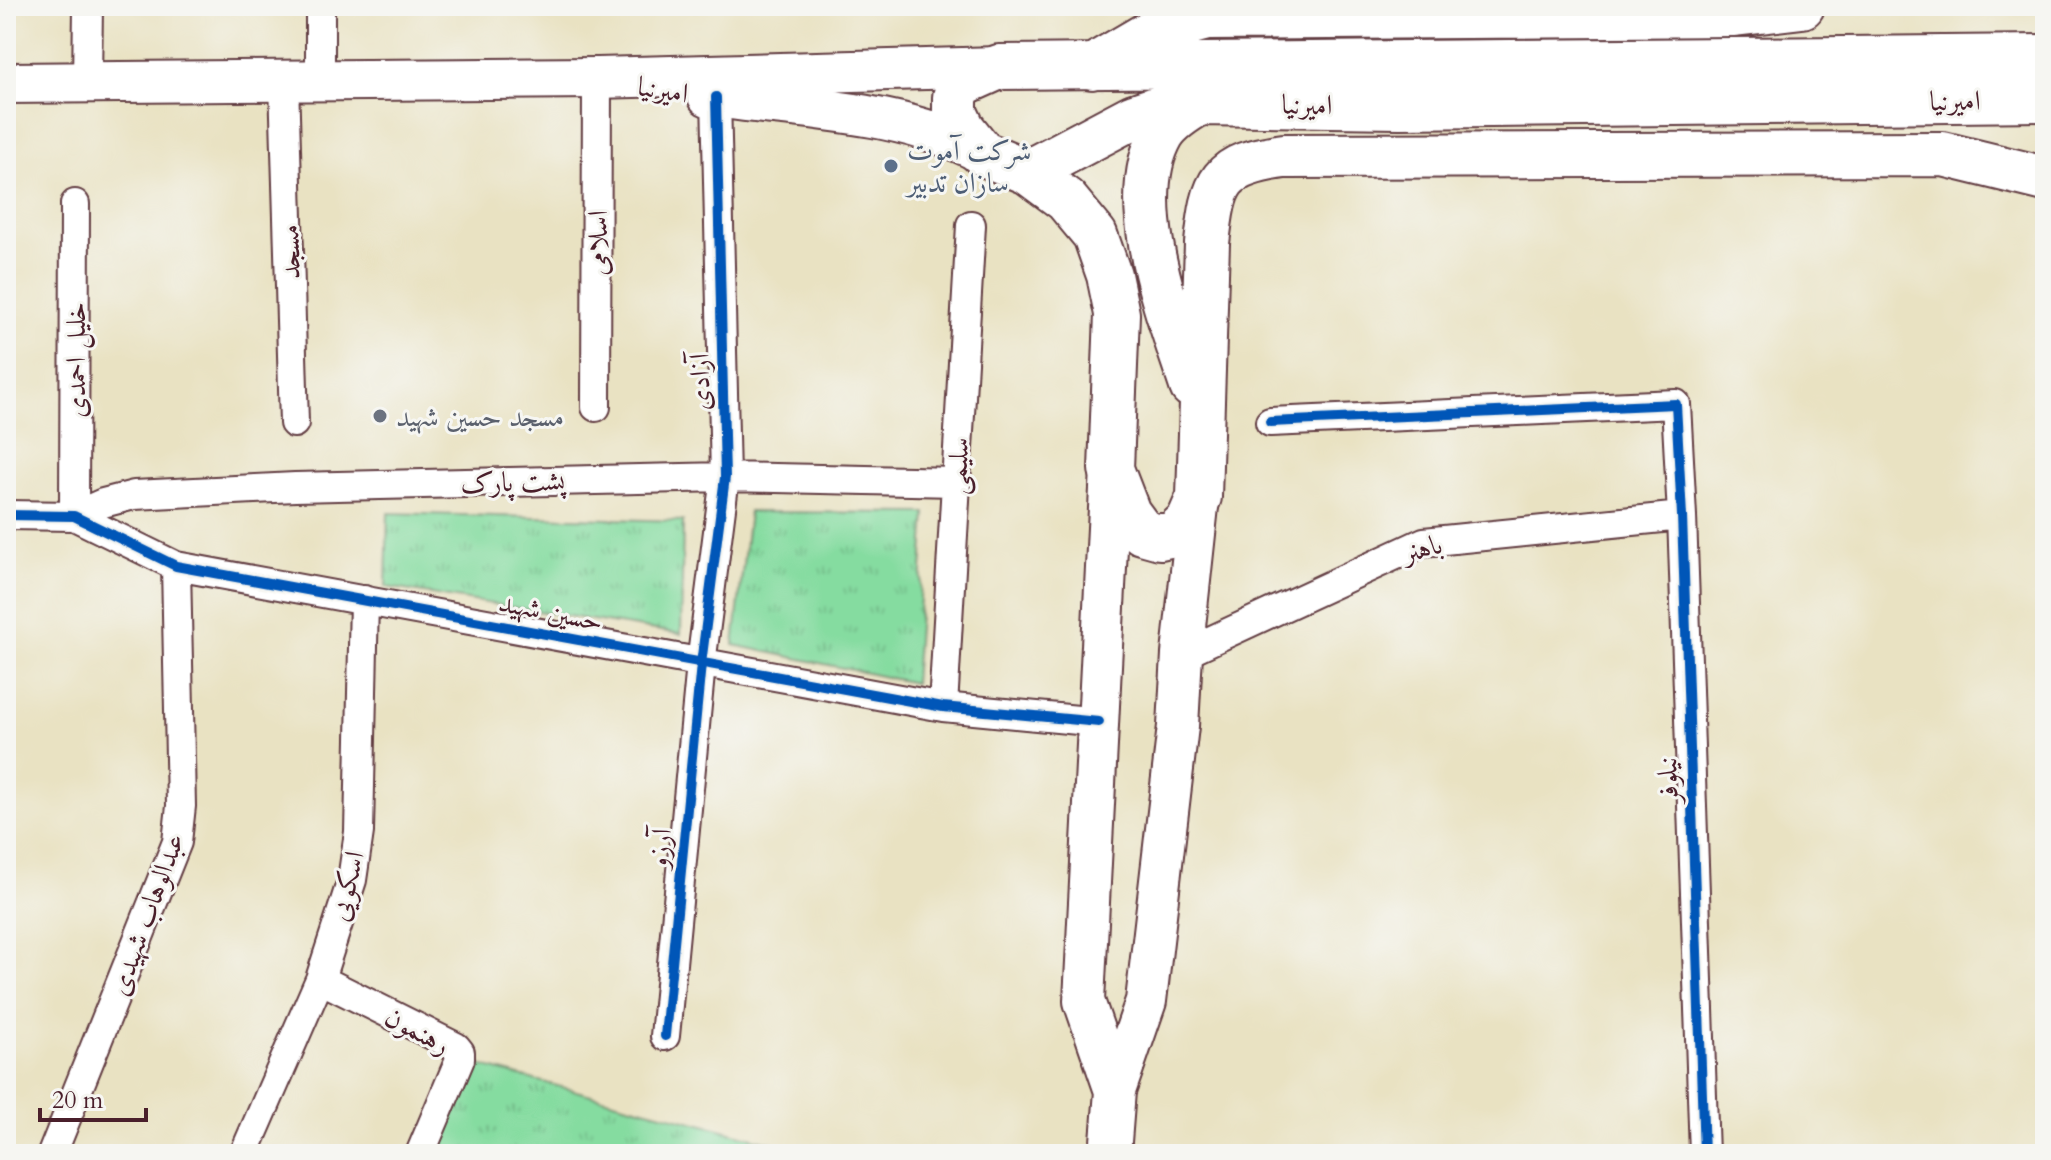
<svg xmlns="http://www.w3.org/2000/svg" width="2051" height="1160" viewBox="0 0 2051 1160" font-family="Cardo,Amiri,serif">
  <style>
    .park { fill: url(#park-tufts); stroke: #687e66; stroke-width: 2 }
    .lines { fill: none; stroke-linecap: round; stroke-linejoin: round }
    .street-casing { stroke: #623c42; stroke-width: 32 }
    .secondary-casing { stroke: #623c42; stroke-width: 44 }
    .primary-casing { stroke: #623c42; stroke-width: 48 }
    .street { stroke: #fff; stroke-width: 28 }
    .secondary { stroke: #fff; stroke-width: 40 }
    .primary { stroke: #fff; stroke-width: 44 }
    .cycleway-casing { stroke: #f6f6f2; stroke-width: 15 }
    .cycleway { stroke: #0057b8; stroke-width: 10 }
    .service-dot { fill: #5c6f8a; stroke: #f6f6f2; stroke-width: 3 }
    .worship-dot { fill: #6b7280; stroke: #f6f6f2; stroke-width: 3 }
    .labels { text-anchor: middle; stroke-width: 6; stroke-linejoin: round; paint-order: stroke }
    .street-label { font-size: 28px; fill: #4a1f2b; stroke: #f6f6f2 }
    .service-label { font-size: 28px; fill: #4e5e75; stroke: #f6f6f2; text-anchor: start }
    .worship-label { font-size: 28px; fill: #5b616d; stroke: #f6f6f2; text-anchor: start }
  </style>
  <defs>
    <pattern id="park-tufts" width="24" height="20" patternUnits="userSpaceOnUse" patternTransform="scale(2)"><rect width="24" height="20" fill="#85dca0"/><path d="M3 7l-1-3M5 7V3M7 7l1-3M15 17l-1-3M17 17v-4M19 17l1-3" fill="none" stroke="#74bc8a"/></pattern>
  </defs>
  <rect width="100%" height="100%" fill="#f6f6f2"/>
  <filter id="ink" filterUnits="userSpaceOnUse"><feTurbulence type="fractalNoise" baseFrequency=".0125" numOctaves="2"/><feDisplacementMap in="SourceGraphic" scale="16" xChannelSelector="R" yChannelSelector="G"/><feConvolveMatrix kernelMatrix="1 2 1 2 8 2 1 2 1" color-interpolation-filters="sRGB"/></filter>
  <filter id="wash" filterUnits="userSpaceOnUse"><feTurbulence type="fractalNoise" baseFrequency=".006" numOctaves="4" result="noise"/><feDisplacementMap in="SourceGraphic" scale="32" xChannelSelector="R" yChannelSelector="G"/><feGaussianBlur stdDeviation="1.8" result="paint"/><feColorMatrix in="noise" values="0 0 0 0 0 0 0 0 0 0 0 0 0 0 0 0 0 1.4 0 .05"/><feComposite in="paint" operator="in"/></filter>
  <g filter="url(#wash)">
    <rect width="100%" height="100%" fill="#e9e2c2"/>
    <path class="park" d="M 749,512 L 926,513 L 914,683 L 734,645 Z
      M 388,513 L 683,521 L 681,634 L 386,587 Z
      M 475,1064 L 813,1154 L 437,1154 Z"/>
  </g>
  <g filter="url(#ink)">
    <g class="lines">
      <g class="street-casing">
        <path id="street" d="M 284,81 L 294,423
          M 87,82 L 88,6
          M 320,82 L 320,6
          M 596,407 L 597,78
          M 1270,422 L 1676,404 L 1682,516 L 1704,1154
          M 6,515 L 74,516 L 176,566 L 943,707 L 1099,722
          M 74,516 L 103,503 L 134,495 L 295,487 L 725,477 L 956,482
          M 74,516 L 75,204
          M 1182,654 L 1424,542 L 1682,516
          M 943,707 L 971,225
          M 320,979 L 456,1047 L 460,1052 L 460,1059 L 420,1154
          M 665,1036 L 701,664 L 725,477 L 716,97
          M 52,1154 L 177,842 L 181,806 L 176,566
          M 244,1154 L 320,979 L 352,880 L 359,832 L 364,600"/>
      </g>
      <g class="secondary-casing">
        <path id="secondary" d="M 6,83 L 597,78 L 999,67
          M 708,96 C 800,110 898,108 982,153
          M 1111,469 L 1084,1001 L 1115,1091
          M 1110,1154 L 1115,1091 L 1146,1001 L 1178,726 L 1182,654 L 1199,497"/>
      </g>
      <g class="primary-casing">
        <path id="primary" d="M 2045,57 L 999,67 L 961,84 L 955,97 L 955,112 L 963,129 L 982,153 L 1028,172 L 1066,200 L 1095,235 L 1109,275 L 1117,314 L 1111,469 L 1128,513 L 1142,532 L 1160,537 L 1174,534 L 1189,520 L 1199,497 L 1207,243 C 1214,181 1218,165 1284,156 L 1943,154 L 2045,179
          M 1092,67 L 1150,33 L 1207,18 L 1734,14 L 1802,6
          M 1028,172 L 1134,116 L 1152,110 L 1200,103 L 1400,106 L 2045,99
          M 1192,386 C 1170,318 1123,202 1162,134 C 1171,120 1186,111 1200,103"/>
      </g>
      <use href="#street" class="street"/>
      <use href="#secondary" class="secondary"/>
      <use href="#primary" class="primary"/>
      <g class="cycleway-casing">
        <path id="cycleway" d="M 1270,422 L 1676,404 L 1682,516 L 1704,1154
          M 6,515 L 74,516 L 176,566 L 943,707 L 1099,722
          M 665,1036 L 701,664 L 725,477 L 716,97"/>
      </g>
      <use href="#cycleway" class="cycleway"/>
    </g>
  </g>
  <circle class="service-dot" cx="891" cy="166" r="8"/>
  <circle class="worship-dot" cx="380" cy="416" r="8"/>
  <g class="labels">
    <g class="street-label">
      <text transform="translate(663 89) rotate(9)" y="10">امیرنیا</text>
      <text transform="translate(1955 100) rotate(-1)" y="10">امیرنیا</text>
      <text transform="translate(1307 104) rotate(1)" y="10">امیرنیا</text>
      <text transform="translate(597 243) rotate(-90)" y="10">اسلامی</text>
      <text transform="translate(289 252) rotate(-92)" y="10">مسجد</text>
      <text transform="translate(75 360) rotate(-90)" y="10">خلیل احمدی</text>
      <text transform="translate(699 382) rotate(-91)" y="10">آزادی</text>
      <text transform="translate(957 466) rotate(-87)" y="10">سلیمی</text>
      <text transform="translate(513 481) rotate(-1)" y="10">پشت پارک</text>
      <text transform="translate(1422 548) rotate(-16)" y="10">باهنر</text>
      <text transform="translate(551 611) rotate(11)" y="10">حسین شهید</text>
      <text transform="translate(1667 780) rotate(-92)" y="10">نیلوفر</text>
      <text transform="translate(659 848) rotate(-84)" y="10">آرزو</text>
      <text transform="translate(346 886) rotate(-76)" y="10">اسکویی</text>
      <text transform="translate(146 914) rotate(-70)" y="10">عبدالوهاب شهیدی</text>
      <text transform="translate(418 1030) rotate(28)" y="10">رهنمون</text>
    </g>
    <g class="service-label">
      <text x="907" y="160">شرکت آموت<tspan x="907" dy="32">سازان تدبیر</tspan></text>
    </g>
    <g class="worship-label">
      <text x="396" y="426">مسجد حسین شهید</text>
    </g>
  </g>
  <rect width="2051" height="1160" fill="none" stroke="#f6f6f2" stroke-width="32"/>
  <path d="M40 1108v12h106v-12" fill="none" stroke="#4a1f2b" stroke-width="4"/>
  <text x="52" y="1108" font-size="24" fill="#4a1f2b" stroke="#f6f6f2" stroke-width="6" paint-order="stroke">20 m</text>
</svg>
